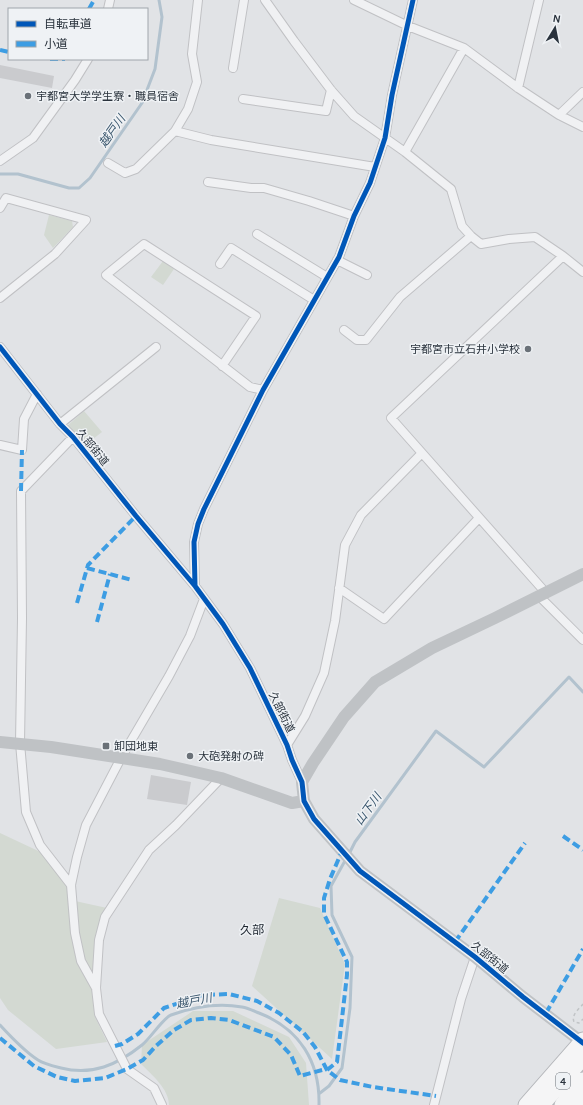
<svg xmlns="http://www.w3.org/2000/svg" width="583" height="1105" viewBox="0 0 583 1105" font-family="Karla,'Noto Sans JP',sans-serif">
  <style>
    .green { fill: #d3d9d2 }
    .lines { fill: none; stroke-linecap: round; stroke-linejoin: round }
    .stream { stroke: #b2c2ce; stroke-width: 3 }
    .building { fill: #cacbce }
    .street-casing { stroke: #c0c1c4; stroke-width: 10 }
    .highway-casing { stroke: #b4b6ba; stroke-width: 17 }
    .path { stroke: #c1c4c6; stroke-width: 1.5; stroke-dasharray: 3 3; stroke-linecap: butt }
    .street { stroke: #f0f1f3; stroke-width: 8 }
    .secondary { stroke: #bfc2c5; stroke-width: 12 }
    .highway { stroke: #f5f5f6; stroke-width: 15 }
    .quiet { stroke: #3d9de3; stroke-width: 4; stroke-dasharray: 8 4; stroke-linecap: butt }
    .cycleway-casing { stroke: #eff2f5; stroke-width: 8 }
    .cycleway { stroke: #0057b8; stroke-width: 5 }
    .poi-dot { fill: #6a7178; stroke: #eff2f5; stroke-width: 1.5 }
    .labels { text-anchor: middle; stroke-width: 3; stroke-linejoin: round; paint-order: stroke }
    .shield { fill: #eff2f5; stroke: #656c74; stroke-width: 1 }
    .shield-label { font-size: 10px; font-weight: bold; fill: #2a333d }
    .poi-label { font-size: 11px; fill: #2a333d; stroke: #eff2f5; text-anchor: start }
    .street-label { font-size: 11px; fill: #2a333d; stroke: #eff2f5 }
    .water-label { font-size: 12px; font-style: italic; fill: #39556c; stroke: #eff2f5 }
    .neighbourhood-label { font-size: 12px; fill: #1c242e; stroke: #eff2f5 }
  </style>
  <rect width="100%" height="100%" fill="#e1e3e6"/>
  <path class="green" d="M 49,215 L 72,221 L 73,227 L 53,248 L 44,235 Z
    M 163,261 L 174,269 L 163,285 L 151,277 Z
    M 84,411 L 102,432 L 84,446 L 66,427 Z
    M 0,833 L 49,856 L 68,887 L 75,901 L 107,908 L 93,986 L 95,1017 L 107,1042 L 56,1049 L 8,1010 L 0,998 Z
    M 279,898 L 320,908 L 345,964 L 332,1059 L 252,986 Z
    M 193,1011 L 233,1011 L 289,1037 L 306,1063 L 309,1105 L 169,1105 C 169,1089 152,1075 141,1064 L 142,1045 Z"/>
  <g class="lines">
    <path class="stream" d="M 0,174 L 18,174 L 69,188 L 79,188 L 90,178 L 142,103 L 155,69 L 162,17 L 159,0
      M 349,854 L 355,842 L 436,731 L 484,767 L 569,677 L 583,692
      M 0,1025 C 11,1037 24,1051 38,1060 C 44,1064 53,1066 61,1068 C 92,1076 117,1065 142,1045 C 150,1039 163,1018 171,1015 C 193,1007 219,1003 242,1007 C 248,1008 254,1011 259,1013 C 300,1029 320,1062 319,1105
      M 320,1093 L 329,1086 L 342,1068 L 350,1008 L 352,957 L 332,915 L 331,886 L 346,859"/>
  </g>
  <path class="building" d="M 0,65 L 54,76 L 52,88 L 0,78 Z
    M 151,775 L 191,782 L 187,805 L 147,799 Z"/>
  <g class="lines">
    <g class="street-casing">
      <path id="street" d="M 265,0 L 294,41 L 331,90 L 354,116 L 405,152 L 451,189 L 462,226 L 471,236 L 481,244 L 509,239 L 535,237 L 563,256
        M 354,0 L 408,26 L 464,48 L 518,88 L 559,115 L 583,92
        M 108,9 L 110,0
        M 233,68 L 244,0
        M 518,88 L 539,0
        M 243,99 L 326,111 L 331,90
        M 559,115 L 583,127
        M 175,131 L 211,140 L 375,167
        M 405,152 L 464,48
        M 0,161 L 33,138 L 75,80 L 88,59
        M 108,163 L 125,173 L 136,169 L 175,131 L 188,109 L 197,82 L 192,54 L 198,0
        M 208,182 L 251,188 L 264,188 L 309,201 L 354,216
        M 0,208 L 6,198 L 86,220 L 55,254 L 0,298
        M 257,234 L 327,277
        M 337,260 L 367,275
        M 220,264 L 231,248 L 314,300
        M 344,330 L 357,340 L 366,340 L 400,297 L 471,236
        M 0,347 L 60,424 L 73,437 L 136,516 L 195,586 L 223,624 L 250,668 L 287,745 L 292,760 L 302,782
        M 222,366 L 256,316 L 144,244 L 106,275 L 250,387 L 263,390
        M 60,424 L 156,347
        M 0,445 L 22,450 L 24,419 L 37,394
        M 195,586 L 194,542 L 198,524 L 204,509 L 263,390 L 339,257 L 354,216 L 370,183 L 385,138 L 392,95 L 413,0
        M 339,588 L 384,619 L 479,518
        M 546,593 L 391,418 L 563,256 L 583,272
        M 539,596 L 583,640
        M 287,745 L 305,716 L 324,673 L 335,621 L 345,545 L 361,515 L 422,453
        M 71,885 L 40,845 L 26,812 L 20,743 L 22,618 L 21,491 L 73,437
        M 96,988 L 81,961 L 75,933 L 71,885 L 77,857 L 86,825 L 121,758 L 169,676 L 190,636 L 204,599
        M 162,1105 L 154,1088 L 127,1069 L 99,1014 L 96,988 L 99,940 L 105,917 L 149,850 L 176,825 L 221,778
        M 434,1105 L 461,999 L 475,957"/>
    </g>
    <g class="highway-casing">
      <path id="highway" d="M 526,1105 L 583,1040
        M 542,1105 L 583,1058
        M 562,1105 L 583,1080
        M 577,1105 L 583,1098"/>
    </g>
    <path class="path" d="M 583,1004 C 579,1009 571,1015 574,1022 L 579,1023 L 583,1019"/>
    <use href="#street" class="street"/>
    <path class="secondary" d="M 583,574 L 495,618 L 432,648 L 375,682 L 344,717 L 313,763 L 302,782 L 304,801 L 314,819 L 360,871 L 475,957 L 523,997 L 583,1043
      M 0,742 L 51,747 L 160,764 L 221,778 L 292,803 L 304,801"/>
    <use href="#highway" class="highway"/>
    <path class="quiet" d="M 89,9 L 94,0
      M 0,50 L 9,52
      M 50,59 L 65,59
      M 21,491 L 22,450
      M 87,568 L 132,580
      M 77,603 L 88,565 L 136,516
      M 97,622 L 110,574
      M 563,836 L 583,850
      M 455,942 L 525,843
      M 546,1013 L 583,949
      M 0,1038 L 34,1066 L 57,1077 L 75,1081 L 105,1078 L 127,1069 L 143,1060 L 156,1046 L 174,1030 L 191,1020 L 211,1018 L 229,1020 L 274,1037 L 291,1055 L 300,1076 L 326,1069
      M 115,1046 L 122,1044 L 138,1034 L 164,1008 L 203,995 L 229,994 L 257,1001 L 279,1013 L 303,1032 L 315,1047 L 327,1070 L 340,1080 L 373,1087 L 436,1096
      M 327,1070 L 337,1062 L 347,975 L 347,962 L 324,914 L 324,898 L 330,879 L 342,851"/>
    <g class="cycleway-casing">
      <path id="cycleway" d="M 0,347 L 60,424 L 73,437 L 136,516 L 195,586 L 223,624 L 250,668 L 287,745 L 292,760 L 302,782 L 304,801 L 314,819 L 360,871 L 475,957 L 523,997 L 583,1043
        M 195,586 L 194,542 L 198,524 L 204,509 L 263,390 L 339,257 L 354,216 L 370,183 L 385,138 L 392,95 L 413,0"/>
    </g>
    <use href="#cycleway" class="cycleway"/>
  </g>
  <g class="poi-dot">
    <circle cx="28" cy="96" r="4"/>
    <circle cx="528" cy="349" r="4"/>
    <rect x="102" y="742" width="8" height="8" rx="2"/>
    <circle cx="190" cy="756" r="4"/>
  </g>
  <g class="labels">
    <rect class="shield" x="556" y="1073" width="14" height="16" rx="3"/>
    <g class="shield-label">
      <text x="563" y="1085">4</text>
    </g>
    <g class="poi-label">
      <text x="36" y="100">宇都宮大学学生寮・職員宿舎</text>
      <text x="520" y="353" text-anchor="end">宇都宮市立石井小学校</text>
      <text x="114" y="750">卸団地東</text>
      <text x="198" y="760">大砲発射の碑</text>
    </g>
    <g class="street-label">
      <text transform="translate(93 447) rotate(51)" y="4">久部街道</text>
      <text transform="translate(282 712) rotate(64)" y="4">久部街道</text>
      <text transform="translate(490 957) rotate(39)" y="4">久部街道</text>
    </g>
    <g class="water-label">
      <text transform="translate(112 131) rotate(-55)" y="4">越戸川</text>
      <text transform="translate(368 809) rotate(-54)" y="4">山下川</text>
      <text transform="translate(194 1001) rotate(-11)" y="4">越戸川</text>
    </g>
    <g class="neighbourhood-label">
      <text x="252" y="934">久部</text>
    </g>
  </g>
  <rect x="8" y="8" width="140" height="52" fill="#eff2f5" stroke="#a0a6ab"/>
  <rect x="16" y="21" width="20" height="6" fill="#0057b8" stroke="#a0a6ab"/>
  <text x="44" y="28" font-size="12" fill="#2a333d">自転車道</text>
  <rect x="16" y="41" width="20" height="6" fill="#3d9de3" stroke="#a0a6ab"/>
  <text x="44" y="48" font-size="12" fill="#2a333d">小道</text>
  <g transform="translate(555 28) rotate(10)" stroke="#eff2f5" stroke-width="3" paint-order="stroke">
  <path d="M0-3L7 15L0 10L-7 15Z" fill="#2a333d"/>
  <text y="-6" font-size="11" font-weight="bold" text-anchor="middle" fill="#2a333d">N</text>
  </g>
</svg>
